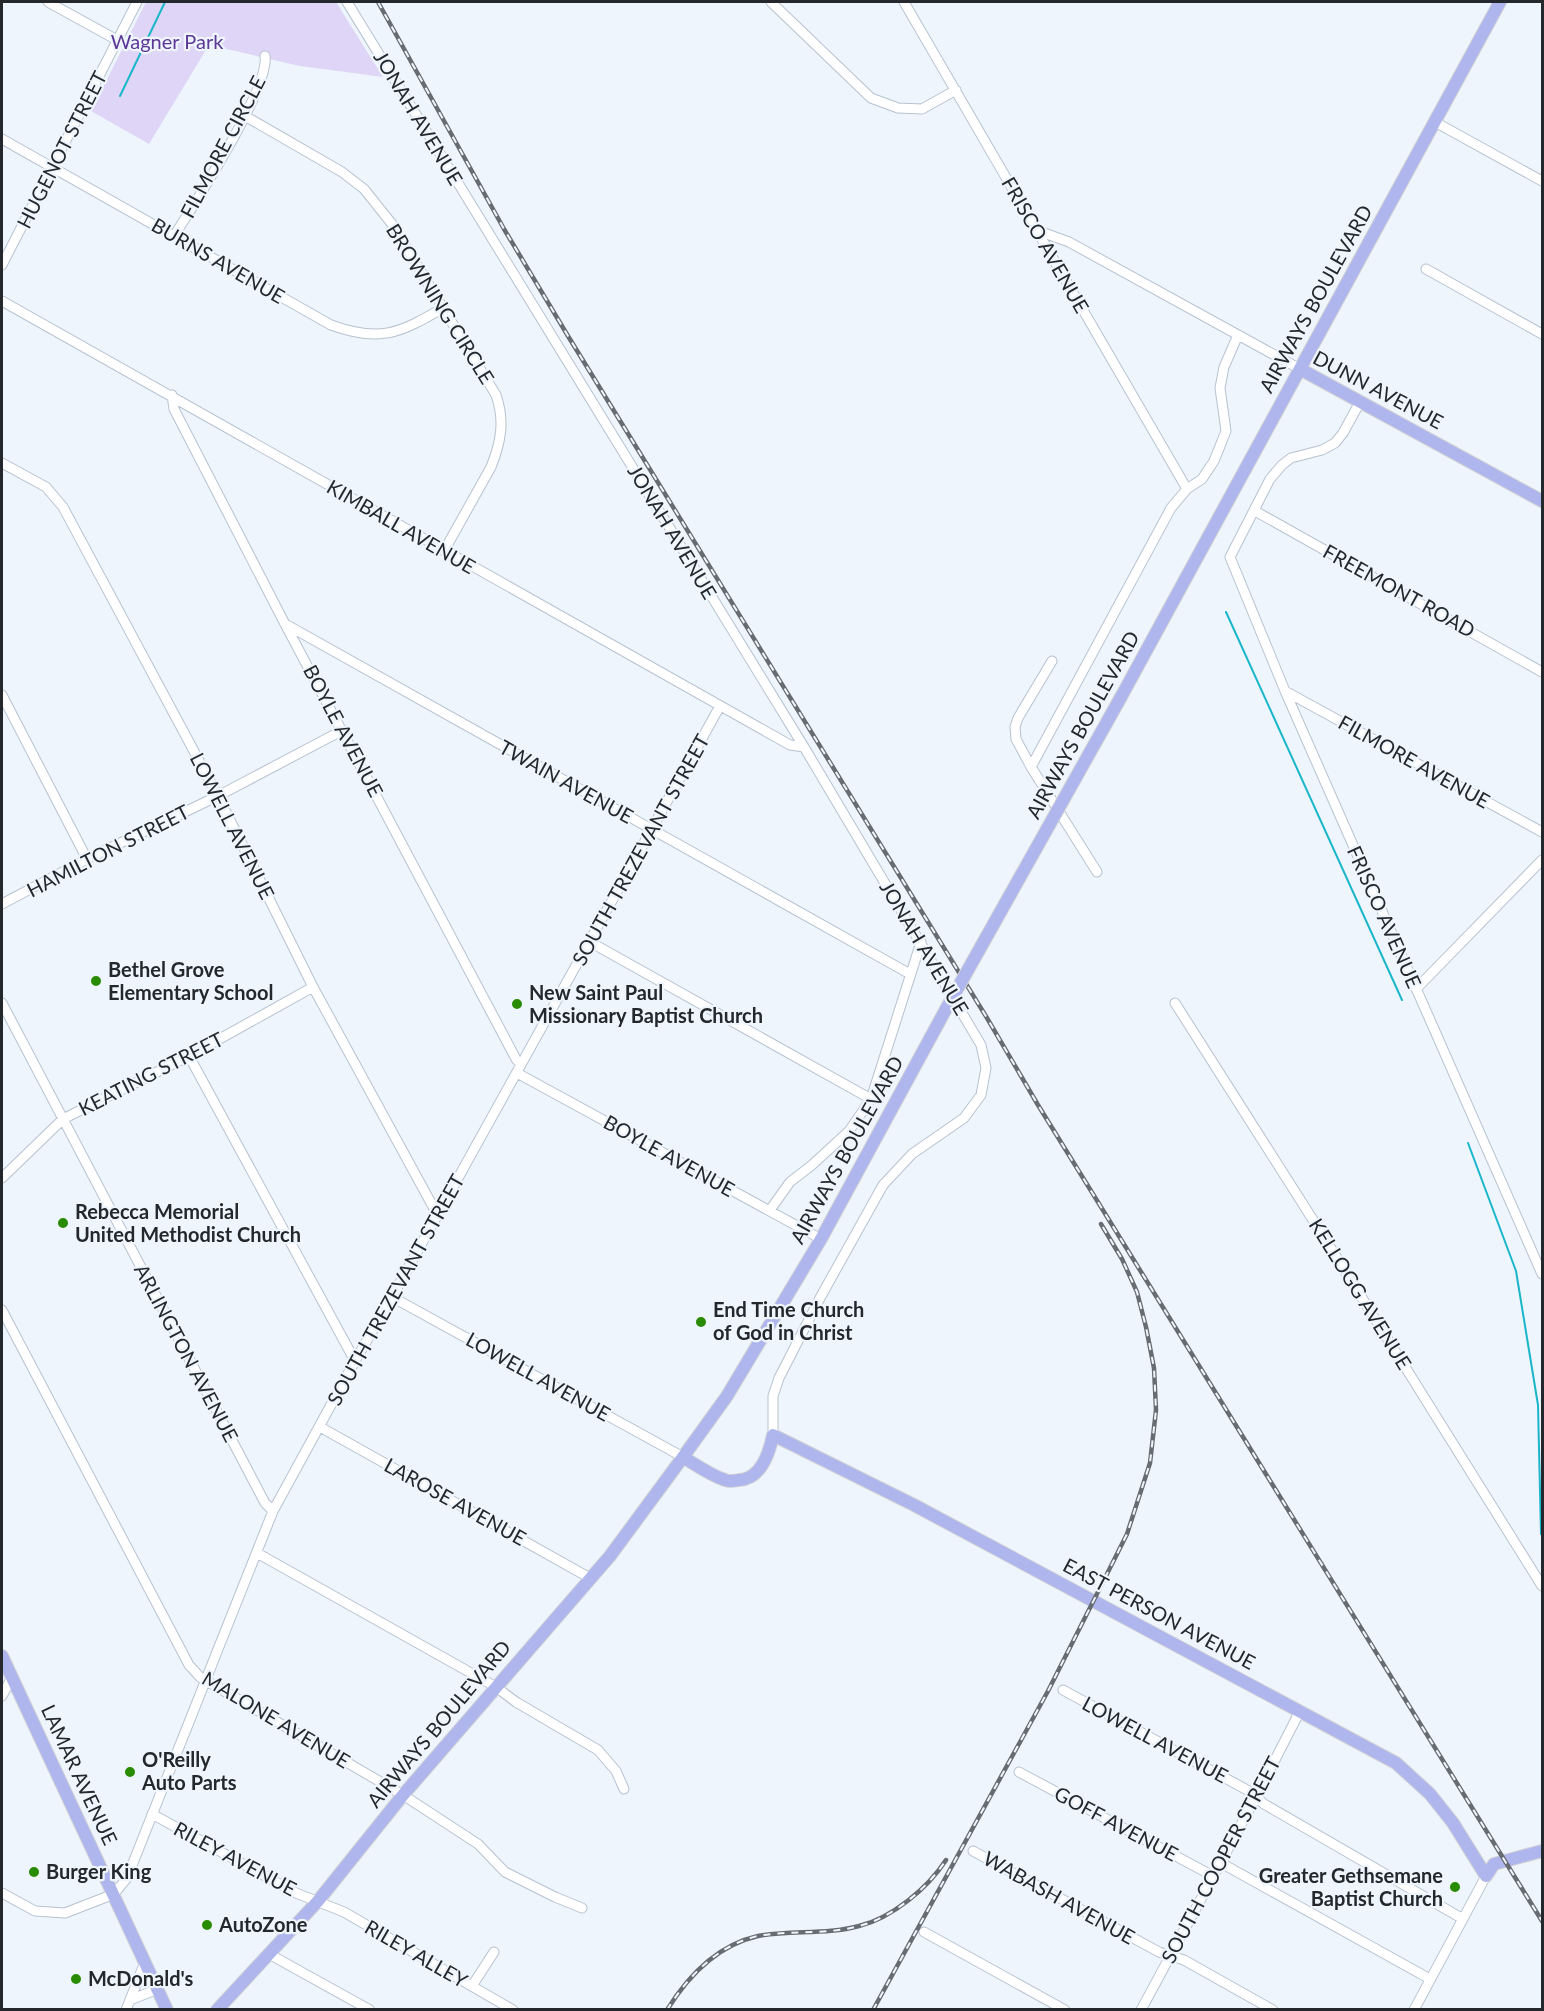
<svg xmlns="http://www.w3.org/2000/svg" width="1544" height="2011" viewBox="0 0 1544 2011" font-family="Lato,sans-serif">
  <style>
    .green { fill: #dfd6f7 }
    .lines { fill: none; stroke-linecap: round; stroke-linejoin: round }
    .stream { stroke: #1ab6c9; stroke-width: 2 }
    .minor-casing { stroke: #b7c2d0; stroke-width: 11 }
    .major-casing { stroke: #d3d4d5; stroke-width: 14 }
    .minor { stroke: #fff; stroke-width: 9 }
    .major { stroke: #aeb6ed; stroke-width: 12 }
    .rail-casing { stroke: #676c72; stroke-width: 4.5 }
    .rail { stroke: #eef5fd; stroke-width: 2; stroke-dasharray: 7; stroke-linecap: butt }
    .major-bridge-casing { stroke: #d3d4d5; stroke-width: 14; stroke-linecap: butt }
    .major-bridge { stroke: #aeb6ed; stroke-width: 12 }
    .poi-dot { fill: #298b00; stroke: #eef5fd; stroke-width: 2 }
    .labels { text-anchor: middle; stroke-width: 4.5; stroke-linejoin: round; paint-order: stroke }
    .park-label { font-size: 20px; fill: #5d3896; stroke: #eef5fd }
    .street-label { font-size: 20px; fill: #24282d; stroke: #eef5fd }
    .poi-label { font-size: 20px; font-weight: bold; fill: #24282d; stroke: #eef5fd; text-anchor: start }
  </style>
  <rect width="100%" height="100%" fill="#eef5fd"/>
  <path class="green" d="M 146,2 L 336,2 L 383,77 L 300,66 L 209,45 L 149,144 L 91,111 Z"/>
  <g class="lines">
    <path class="stream" d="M 120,96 L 165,2
      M 1226,612 L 1402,1000
      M 1468,1143 L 1516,1271 L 1538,1405 L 1541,1534"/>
    <g class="minor-casing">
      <path id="minor" d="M 48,2 L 117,40
        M 347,2 L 804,747 L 981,1045 L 986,1068 L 981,1095 L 964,1118 L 912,1154 L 883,1185 L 820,1298 L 779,1378 L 773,1396 L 773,1435
        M 771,2 L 871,98 L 898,108 L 922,109 L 956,90
        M 904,2 L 1187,489
        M 245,116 L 342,172 L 364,189 L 392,224 L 496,395 C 505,421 501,442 491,467 L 444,551
        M 1435,122 L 1542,181
        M 2,139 L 331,325 C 380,343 400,333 443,308
        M 1036,230 L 1069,242 L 1300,369
        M 174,236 C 194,204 270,88 265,56
        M 2,265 L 137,2
        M 1426,269 L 1542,334
        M 2,301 L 790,745 L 804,747
        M 172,395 L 174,409 L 285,624 L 516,1059 L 521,1064
        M 1360,402 L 1343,433 L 1335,443 L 1322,450 L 1291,458 L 1282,465 L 1270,479 L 1230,557 L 1285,691 L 1542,1274
        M 2,463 L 46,487 L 63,507 L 218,796 L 313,987 L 437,1214
        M 1255,511 L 1542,672
        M 287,625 L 910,974
        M 1052,661 L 1018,718 L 1015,727 L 1016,739 L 1031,767 L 1097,872
        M 1285,691 L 1542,832
        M 2,695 L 87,859
        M 1031,767 L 1171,508 L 1187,489 L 1202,479 L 1214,461 L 1226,431 L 1220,388 L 1224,367 L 1238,335
        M 2,904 L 87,859 L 218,796 L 343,730
        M 590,942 L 871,1099
        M 1416,989 L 1542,860
        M 2,1003 L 265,1503 L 273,1511
        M 1175,1003 L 1327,1242 L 1542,1586
        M 189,1056 L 355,1361
        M 517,1073 L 821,1239
        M 2,1178 L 63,1119 L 189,1056 L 313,987
        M 770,1210 L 790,1182 L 812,1165 L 849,1131 L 871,1099 L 921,942
        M 392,1297 L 683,1457
        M 2,1310 L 189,1665 L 200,1677 L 403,1795 L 478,1844 L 505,1872 L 555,1897 L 582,1908
        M 320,1427 L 590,1578
        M 257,1553 L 496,1687 L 516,1702 L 598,1750 L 616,1771 L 624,1789
        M 1063,1690 L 1249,1791 L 1264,1804 L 1463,1919
        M 2,1696 L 12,1677
        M 1019,1772 L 1213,1876
        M 152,1814 L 296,1893 L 344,1912 L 513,2010
        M 973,1851 L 1159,1952 L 1184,1960 L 1273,2010
        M 1221,1863 L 1430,1979
        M 2,1893 L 35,1911 L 65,1913 L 114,1894 L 127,1878 L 273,1511 L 355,1361 L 392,1297 L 720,706
        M 924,1932 L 1065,2010
        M 269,1954 L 370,2010
        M 472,1986 L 494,1952
        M 130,2000 L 158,1989
        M 126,2010 L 145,1962
        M 1141,2010 L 1256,1797 L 1300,1711
        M 1414,2010 L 1486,1876"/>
    </g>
    <g class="major-casing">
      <path id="major" d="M 1300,369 L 1542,501
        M 1121,697 L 1500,2
        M 683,1457 C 696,1465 710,1475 725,1480 C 729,1482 734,1481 739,1480 C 761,1479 769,1454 773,1435 L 914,1505 L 1396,1763 L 1430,1794 L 1453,1823 L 1486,1876 L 1494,1864 L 1542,1851
        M 2,1656 L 167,2010
        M 217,2010 L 318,1901 L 403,1795 L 610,1556 L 683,1457 L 727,1396 L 821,1239 L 946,1009"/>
    </g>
    <use href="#minor" class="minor"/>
    <use href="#major" class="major"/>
    <g class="rail-casing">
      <path id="rail" d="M 378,2 L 504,229 L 568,336 L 987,1018 L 1038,1105 L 1542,1921
        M 667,2010 C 688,1976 718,1945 758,1936 C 791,1930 827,1935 859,1926 C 892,1918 928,1888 946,1860
        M 873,2010 L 1048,1691 L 1106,1576 L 1127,1534 L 1150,1463 L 1156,1410 L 1154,1368 L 1146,1327 L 1137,1292 L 1122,1259 L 1101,1224"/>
    </g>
    <use href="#rail" class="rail"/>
    <g class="major-bridge-casing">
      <path id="major-bridge" d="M 946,1009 L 1121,697"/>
    </g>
    <use href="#major-bridge" class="major-bridge"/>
  </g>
  <g class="poi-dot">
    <circle cx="96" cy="981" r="6"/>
    <circle cx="517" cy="1004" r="6"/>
    <circle cx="63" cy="1223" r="6"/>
    <circle cx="701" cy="1322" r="6"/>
    <circle cx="130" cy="1772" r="6"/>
    <circle cx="34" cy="1872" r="6"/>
    <circle cx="1455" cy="1887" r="6"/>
    <circle cx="207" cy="1925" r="6"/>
    <circle cx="76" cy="1979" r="6"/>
  </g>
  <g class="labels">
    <g class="park-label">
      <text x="167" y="49">Wagner Park</text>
    </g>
    <g class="street-label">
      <text transform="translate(418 118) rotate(59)" y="7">JONAH AVENUE</text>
      <text transform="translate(223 147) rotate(-62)" y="7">FILMORE CIRCLE</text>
      <text transform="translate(62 150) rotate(-63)" y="7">HUGENOT STREET</text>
      <text transform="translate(1045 245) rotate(60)" y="7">FRISCO AVENUE</text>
      <text transform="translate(218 261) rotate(30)" y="7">BURNS AVENUE</text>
      <text transform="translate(1316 299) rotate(-61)" y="7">AIRWAYS BOULEVARD</text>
      <text transform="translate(440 304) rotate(58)" y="7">BROWNING CIRCLE</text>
      <text transform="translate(1378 390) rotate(28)" y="7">DUNN AVENUE</text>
      <text transform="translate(401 527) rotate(30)" y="7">KIMBALL AVENUE</text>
      <text transform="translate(672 532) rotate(59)" y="7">JONAH AVENUE</text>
      <text transform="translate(1399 591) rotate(29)" y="7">FREEMONT ROAD</text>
      <text transform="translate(1083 725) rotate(-61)" y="7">AIRWAYS BOULEVARD</text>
      <text transform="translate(343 731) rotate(62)" y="7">BOYLE AVENUE</text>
      <text transform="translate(1414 762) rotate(29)" y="7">FILMORE AVENUE</text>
      <text transform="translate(566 782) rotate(29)" y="7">TWAIN AVENUE</text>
      <text transform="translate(232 826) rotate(63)" y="7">LOWELL AVENUE</text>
      <text transform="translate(641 850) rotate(-61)" y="7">SOUTH TREZEVANT STREET</text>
      <text transform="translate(108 851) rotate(-27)" y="7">HAMILTON STREET</text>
      <text transform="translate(1384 917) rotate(66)" y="7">FRISCO AVENUE</text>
      <text transform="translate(924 948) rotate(59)" y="7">JONAH AVENUE</text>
      <text transform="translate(151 1074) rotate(-27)" y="7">KEATING STREET</text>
      <text transform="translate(847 1150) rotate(-61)" y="7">AIRWAYS BOULEVARD</text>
      <text transform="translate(669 1156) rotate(29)" y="7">BOYLE AVENUE</text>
      <text transform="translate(396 1290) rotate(-61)" y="7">SOUTH TREZEVANT STREET</text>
      <text transform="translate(1360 1294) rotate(58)" y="7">KELLOGG AVENUE</text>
      <text transform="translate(186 1353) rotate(62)" y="7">ARLINGTON AVENUE</text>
      <text transform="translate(538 1377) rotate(29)" y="7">LOWELL AVENUE</text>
      <text transform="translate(455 1502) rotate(29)" y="7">LAROSE AVENUE</text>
      <text transform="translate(1159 1614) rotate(28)" y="7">EAST PERSON AVENUE</text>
      <text transform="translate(276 1720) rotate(31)" y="7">MALONE AVENUE</text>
      <text transform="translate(439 1724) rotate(-50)" y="7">AIRWAYS BOULEVARD</text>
      <text transform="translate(1155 1740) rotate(28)" y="7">LOWELL AVENUE</text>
      <text transform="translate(79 1775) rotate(65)" y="7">LAMAR AVENUE</text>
      <text transform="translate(1116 1824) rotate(28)" y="7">GOFF AVENUE</text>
      <text transform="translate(235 1859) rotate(28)" y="7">RILEY AVENUE</text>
      <text transform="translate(1221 1860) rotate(-62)" y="7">SOUTH COOPER STREET</text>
      <text transform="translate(1059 1898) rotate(29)" y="7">WABASH AVENUE</text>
      <text transform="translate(416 1954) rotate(30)" y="7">RILEY ALLEY</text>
    </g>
    <g class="poi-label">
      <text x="108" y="977">Bethel Grove<tspan x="108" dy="23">Elementary School</tspan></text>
      <text x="529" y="1000">New Saint Paul<tspan x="529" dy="23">Missionary Baptist Church</tspan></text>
      <text x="75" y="1219">Rebecca Memorial<tspan x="75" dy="23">United Methodist Church</tspan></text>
      <text x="713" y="1317">End Time Church<tspan x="713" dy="23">of God in Christ</tspan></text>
      <text x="142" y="1767">O'Reilly<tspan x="142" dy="23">Auto Parts</tspan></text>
      <text x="46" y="1879">Burger King</text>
      <text x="1443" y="1883" text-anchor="end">Greater Gethsemane<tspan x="1443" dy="23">Baptist Church</tspan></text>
      <text x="219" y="1932">AutoZone</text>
      <text x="88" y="1986">McDonald's</text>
    </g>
  </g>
  <rect width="1544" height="2011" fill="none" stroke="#24282d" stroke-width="6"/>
</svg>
